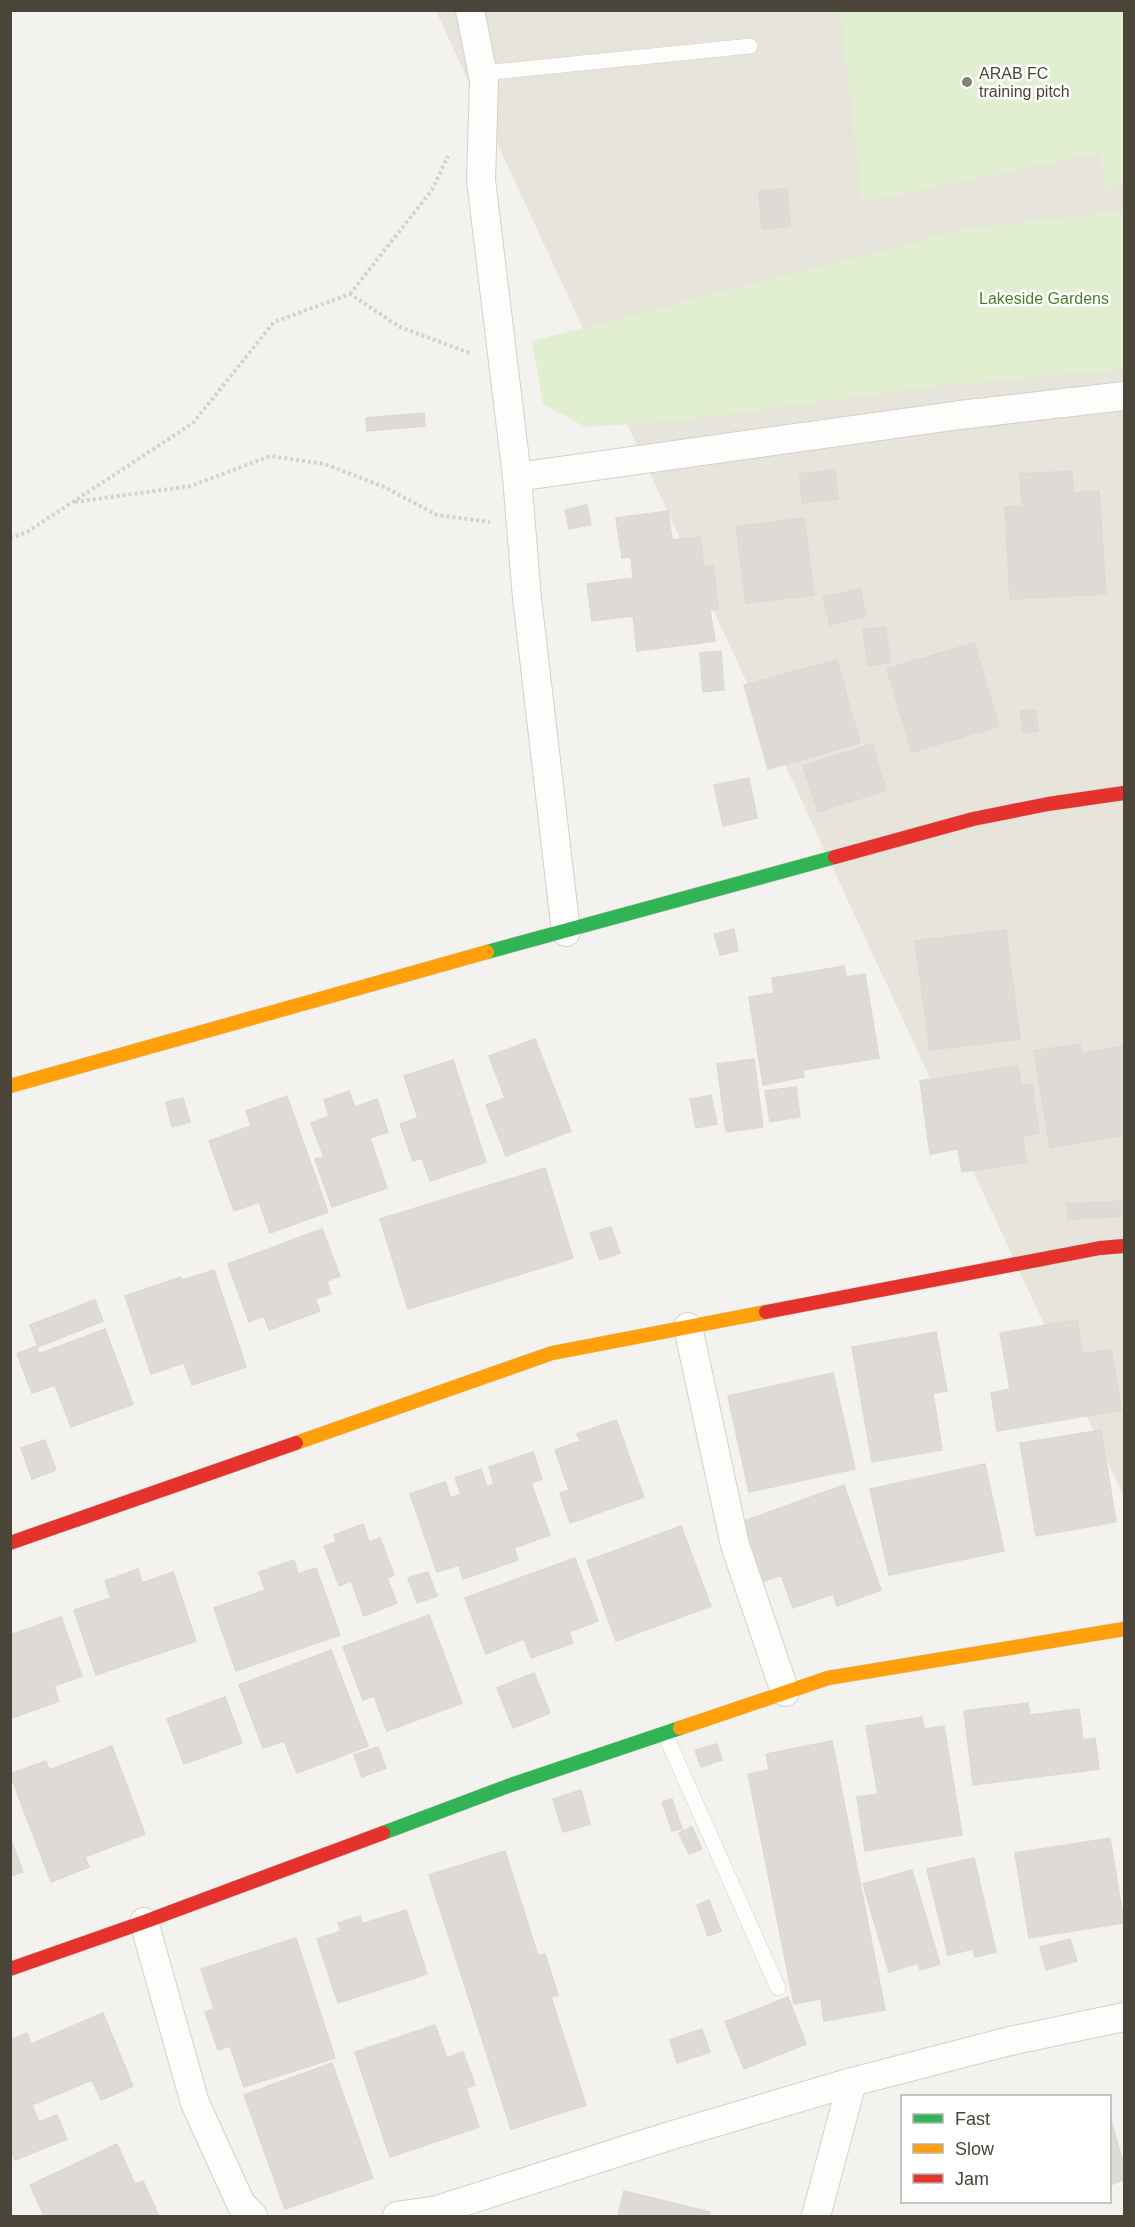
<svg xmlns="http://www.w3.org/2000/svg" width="1135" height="2227" viewBox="0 0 1135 2227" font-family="Arial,sans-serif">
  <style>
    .residential { fill: #e7e4dc }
    .green { fill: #e1eecf }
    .building { fill: #dedbd6; stroke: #dcd9d4; stroke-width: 1.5 }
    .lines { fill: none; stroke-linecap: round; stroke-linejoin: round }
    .lane-casing { stroke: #d2d0cb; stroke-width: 16 }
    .street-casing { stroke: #d2d0cb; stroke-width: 30 }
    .fast-casing { stroke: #d3cfc5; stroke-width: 15 }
    .slow-casing { stroke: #d3cfc5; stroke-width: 15 }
    .jam-casing { stroke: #d3cfc5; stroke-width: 15 }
    .path { stroke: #d3d2cc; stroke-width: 4; stroke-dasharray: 3 3; stroke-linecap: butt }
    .lane { stroke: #fdfdfc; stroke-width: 15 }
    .street { stroke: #fdfdfc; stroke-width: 28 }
    .fast { stroke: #30b455; stroke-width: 14 }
    .slow { stroke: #ff9f0a; stroke-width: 14 }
    .jam { stroke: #e5322d; stroke-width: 14 }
    .poi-dot { fill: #868178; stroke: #fff; stroke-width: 2 }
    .labels { text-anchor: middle; stroke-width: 5; stroke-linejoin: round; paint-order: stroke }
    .poi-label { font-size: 16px; fill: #4b4439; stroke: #fff; text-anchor: start }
    .park-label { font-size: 16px; fill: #4a7f2a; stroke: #fff }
  </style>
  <rect width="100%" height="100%" fill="#f4f2ee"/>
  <path class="residential" d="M 436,11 L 1124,11 L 1124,1497 Z"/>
  <path class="green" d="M 840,11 L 1124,11 L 1124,184 L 1107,188 L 1099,153 L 862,202 Z
    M 1124,211 L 1124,369 L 939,386 L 675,421 L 585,427 L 543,404 L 532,341 L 970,228 Z"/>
  <path class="building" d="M 787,189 L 790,226 L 762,229 L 759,191 Z
    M 424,413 L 425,426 L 367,431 L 366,418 Z
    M 835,470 L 838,499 L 802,503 L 800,474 Z
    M 1072,471 L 1073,493 L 1099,491 L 1106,594 L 1010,599 L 1005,507 L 1022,506 L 1020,474 Z
    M 587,505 L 591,525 L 569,529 L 565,510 Z
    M 668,511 L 672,540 L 700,537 L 704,567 L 713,565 L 718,609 L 710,610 L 715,641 L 637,651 L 633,616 L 592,621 L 587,584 L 633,578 L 631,557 L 622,558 L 616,518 Z
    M 804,518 L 814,595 L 746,603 L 736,527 Z
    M 860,589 L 866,616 L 830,625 L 823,597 Z
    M 885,627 L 891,662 L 868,666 L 863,630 Z
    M 974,643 L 999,726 L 912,752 L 887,669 Z
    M 721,651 L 724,690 L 703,692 L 700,653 Z
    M 837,660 L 860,743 L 768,769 L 744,685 Z
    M 1036,710 L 1038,731 L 1023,733 L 1020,711 Z
    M 872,744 L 886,790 L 818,812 L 803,766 Z
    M 749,778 L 757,818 L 723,826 L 714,785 Z
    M 734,929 L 738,951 L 720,955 L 714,934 Z
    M 1006,930 L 1020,1039 L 930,1050 L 915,941 Z
    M 844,966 L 846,977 L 865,974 L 879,1058 L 803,1070 L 804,1077 L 763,1085 L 749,997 L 774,993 L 772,978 Z
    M 535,1039 L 571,1131 L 506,1156 L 486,1105 L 505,1098 L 489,1056 Z
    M 1080,1044 L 1081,1053 L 1124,1046 L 1124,1135 L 1050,1148 L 1034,1051 Z
    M 754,1059 L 763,1127 L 726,1132 L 717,1064 Z
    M 453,1060 L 486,1162 L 430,1181 L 422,1158 L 413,1161 L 400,1124 L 418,1118 L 404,1076 Z
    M 1018,1066 L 1021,1086 L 1032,1084 L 1039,1133 L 1022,1136 L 1027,1162 L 962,1172 L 958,1149 L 930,1154 L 920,1081 Z
    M 796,1087 L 800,1117 L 770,1122 L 765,1091 Z
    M 349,1091 L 355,1107 L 377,1099 L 388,1132 L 370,1138 L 387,1188 L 332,1207 L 315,1159 L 324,1157 L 311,1123 L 329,1116 L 324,1100 Z
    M 711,1095 L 717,1124 L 696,1128 L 690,1099 Z
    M 287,1096 L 328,1212 L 270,1233 L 259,1202 L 234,1211 L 209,1141 L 251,1126 L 246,1111 Z
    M 183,1098 L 190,1122 L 172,1127 L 166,1102 Z
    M 545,1168 L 573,1258 L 408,1309 L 380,1219 Z
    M 1124,1201 L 1124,1216 L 1068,1219 L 1067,1204 Z
    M 611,1227 L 620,1253 L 600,1260 L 590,1233 Z
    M 322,1229 L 340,1276 L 327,1281 L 331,1294 L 315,1299 L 320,1311 L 269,1330 L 264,1316 L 249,1322 L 228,1264 Z
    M 214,1270 L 246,1367 L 192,1385 L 184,1363 L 151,1374 L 125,1296 L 181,1277 L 182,1280 Z
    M 95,1300 L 103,1321 L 38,1347 L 30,1325 Z
    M 1077,1320 L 1082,1354 L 1111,1349 L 1121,1410 L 997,1431 L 991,1393 L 1010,1389 L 1000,1333 Z
    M 105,1329 L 133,1404 L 71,1427 L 55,1385 L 32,1393 L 17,1354 L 36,1346 L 39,1354 Z
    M 936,1332 L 947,1391 L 933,1393 L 942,1450 L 872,1462 L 852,1347 Z
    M 833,1373 L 855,1469 L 749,1492 L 728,1396 Z
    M 616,1420 L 644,1497 L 570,1523 L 560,1493 L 569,1490 L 555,1450 L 580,1441 L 577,1434 Z
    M 1101,1430 L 1116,1522 L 1036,1536 L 1020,1443 Z
    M 45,1440 L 56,1470 L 32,1479 L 21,1448 Z
    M 533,1452 L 542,1479 L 531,1483 L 550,1535 L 514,1548 L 518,1560 L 463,1579 L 459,1565 L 437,1572 L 410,1494 L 445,1482 L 451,1498 L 461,1494 L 455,1478 L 481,1469 L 487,1487 L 494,1484 L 489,1467 Z
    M 985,1464 L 1004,1551 L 889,1575 L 870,1489 Z
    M 844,1485 L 881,1590 L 837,1606 L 833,1594 L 793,1608 L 781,1575 L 762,1582 L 741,1522 Z
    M 363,1524 L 369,1542 L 380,1538 L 394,1575 L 387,1578 L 397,1603 L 364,1616 L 351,1581 L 339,1586 L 324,1546 L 336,1542 L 334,1535 Z
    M 681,1526 L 711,1606 L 616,1641 L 587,1561 Z
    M 575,1558 L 598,1621 L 569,1632 L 573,1643 L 531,1658 L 524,1639 L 486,1654 L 465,1598 Z
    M 294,1560 L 298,1574 L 316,1568 L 340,1635 L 236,1671 L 214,1608 L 265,1590 L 259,1572 Z
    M 138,1569 L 142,1583 L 173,1572 L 196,1641 L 96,1675 L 74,1610 L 111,1598 L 105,1581 Z
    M 428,1572 L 437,1596 L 417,1603 L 408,1578 Z
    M 429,1615 L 462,1703 L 387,1731 L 374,1696 L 363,1700 L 343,1647 Z
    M 61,1617 L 82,1676 L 54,1686 L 59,1701 L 10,1719 L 10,1635 Z
    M 331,1650 L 368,1746 L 297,1773 L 284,1741 L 263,1748 L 239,1685 Z
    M 534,1673 L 550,1713 L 513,1728 L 497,1688 Z
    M 225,1697 L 242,1743 L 184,1764 L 167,1719 Z
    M 1028,1703 L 1030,1715 L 1079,1709 L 1083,1740 L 1095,1738 L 1099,1769 L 973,1785 L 964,1711 Z
    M 922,1717 L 924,1729 L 944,1726 L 962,1835 L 865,1851 L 857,1797 L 878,1794 L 866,1726 Z
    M 832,1741 L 885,2010 L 824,2021 L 821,1999 L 794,2004 L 748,1774 L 769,1770 L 766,1754 Z
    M 717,1744 L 722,1760 L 701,1767 L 695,1750 Z
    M 112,1746 L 145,1834 L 85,1857 L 89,1867 L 51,1882 L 10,1774 L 46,1761 L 49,1770 Z
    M 378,1747 L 386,1768 L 362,1777 L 354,1755 Z
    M 581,1790 L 590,1824 L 563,1832 L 553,1799 Z
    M 672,1799 L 682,1829 L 672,1831 L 662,1802 Z
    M 692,1827 L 702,1849 L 689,1854 L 679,1833 Z
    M 10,1837 L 23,1872 L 10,1876 Z
    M 1110,1838 L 1124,1923 L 1029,1938 L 1015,1853 Z
    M 505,1851 L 538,1956 L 545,1954 L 558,1995 L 551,1997 L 586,2105 L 511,2129 L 429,1875 Z
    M 974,1858 L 996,1952 L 975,1957 L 973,1949 L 948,1955 L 927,1869 Z
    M 912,1870 L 940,1964 L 920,1970 L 918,1963 L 889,1972 L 863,1884 Z
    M 709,1900 L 721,1931 L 708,1936 L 697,1905 Z
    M 406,1910 L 427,1974 L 338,2003 L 317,1939 L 341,1931 L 338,1923 L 360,1916 L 362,1924 Z
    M 296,1938 L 335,2058 L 244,2087 L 230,2046 L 218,2050 L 205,2012 L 214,2009 L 201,1969 Z
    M 1070,1939 L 1077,1961 L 1046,1970 L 1040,1947 Z
    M 788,1997 L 806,2044 L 744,2069 L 725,2022 Z
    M 103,2013 L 133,2086 L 101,2100 L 92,2080 L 32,2105 L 39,2122 L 57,2115 L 67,2139 L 15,2160 L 10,2149 L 10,2040 L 27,2033 L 31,2044 Z
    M 435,2025 L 447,2058 L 463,2052 L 475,2085 L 466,2088 L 479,2127 L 390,2157 L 355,2052 Z
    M 702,2029 L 710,2052 L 677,2063 L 670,2040 Z
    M 332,2063 L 373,2178 L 285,2209 L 244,2095 Z
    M 1110,2117 L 1124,2166 L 1124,2180 L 1110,2185 Z
    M 117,2144 L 135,2184 L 143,2181 L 159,2216 L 44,2216 L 30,2185 Z
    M 624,2191 L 710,2212 L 709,2216 L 618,2216 Z"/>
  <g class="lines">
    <g class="lane-casing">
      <path id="lane" d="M 483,73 L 750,46
        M 665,1734 L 778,1988"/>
    </g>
    <g class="street-casing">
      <path id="street" d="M 470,10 L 484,81 L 481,180 L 517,477 L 527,598 L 566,932
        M 517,477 L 960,415 L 1124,396
        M 688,1327 L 735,1545 L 785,1692
        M 144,1922 L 195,2103 L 241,2204 L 253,2216
        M 397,2216 L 437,2210 L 666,2137 L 852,2082 L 1010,2041 L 1124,2017
        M 816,2216 L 852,2082"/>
    </g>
    <g class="fast-casing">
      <path id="fast" d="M 487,952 L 835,857
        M 383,1833 L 508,1786 L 680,1728"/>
    </g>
    <g class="slow-casing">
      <path id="slow" d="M 10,1086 L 487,952
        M 296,1443 L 552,1353 L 766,1312
        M 680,1728 L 828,1678 L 1124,1629"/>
    </g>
    <g class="jam-casing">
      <path id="jam" d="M 835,857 L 973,819 L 1048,804 L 1124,793
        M 766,1312 L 1100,1248 L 1124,1246
        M 10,1543 L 296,1443
        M 10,1969 L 144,1922 L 383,1833"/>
    </g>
    <path class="path" d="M 350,294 L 432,190 L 448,156
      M 75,502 L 191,486 L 270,456 L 325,464 L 384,487 L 437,515 L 490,522
      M 10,538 L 27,532 L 193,423 L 274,322 L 350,294 L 400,327 L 472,354"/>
    <use href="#lane" class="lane"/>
    <use href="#street" class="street"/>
    <use href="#fast" class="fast"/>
    <use href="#slow" class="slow"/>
    <use href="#jam" class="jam"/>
  </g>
  <circle class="poi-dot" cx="967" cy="82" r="6"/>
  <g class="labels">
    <g class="poi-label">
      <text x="979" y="79">ARAB FC<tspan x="979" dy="18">training pitch</tspan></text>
    </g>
    <g class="park-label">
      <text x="1044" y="304">Lakeside Gardens</text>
    </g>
  </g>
  <rect width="1135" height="2227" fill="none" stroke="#4b4439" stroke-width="24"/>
  <rect x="901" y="2095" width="210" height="108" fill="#ffffff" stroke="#b7b4b0" stroke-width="1.5"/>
  <rect x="913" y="2114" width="30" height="9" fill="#30b455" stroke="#b7b4b0" stroke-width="1.5"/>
  <text x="955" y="2125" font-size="18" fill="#4b4439">Fast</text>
  <rect x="913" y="2144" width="30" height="9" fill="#ff9f0a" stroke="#b7b4b0" stroke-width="1.5"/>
  <text x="955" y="2155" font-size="18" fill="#4b4439">Slow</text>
  <rect x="913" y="2174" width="30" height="9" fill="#e5322d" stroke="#b7b4b0" stroke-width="1.5"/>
  <text x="955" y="2185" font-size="18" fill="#4b4439">Jam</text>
</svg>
